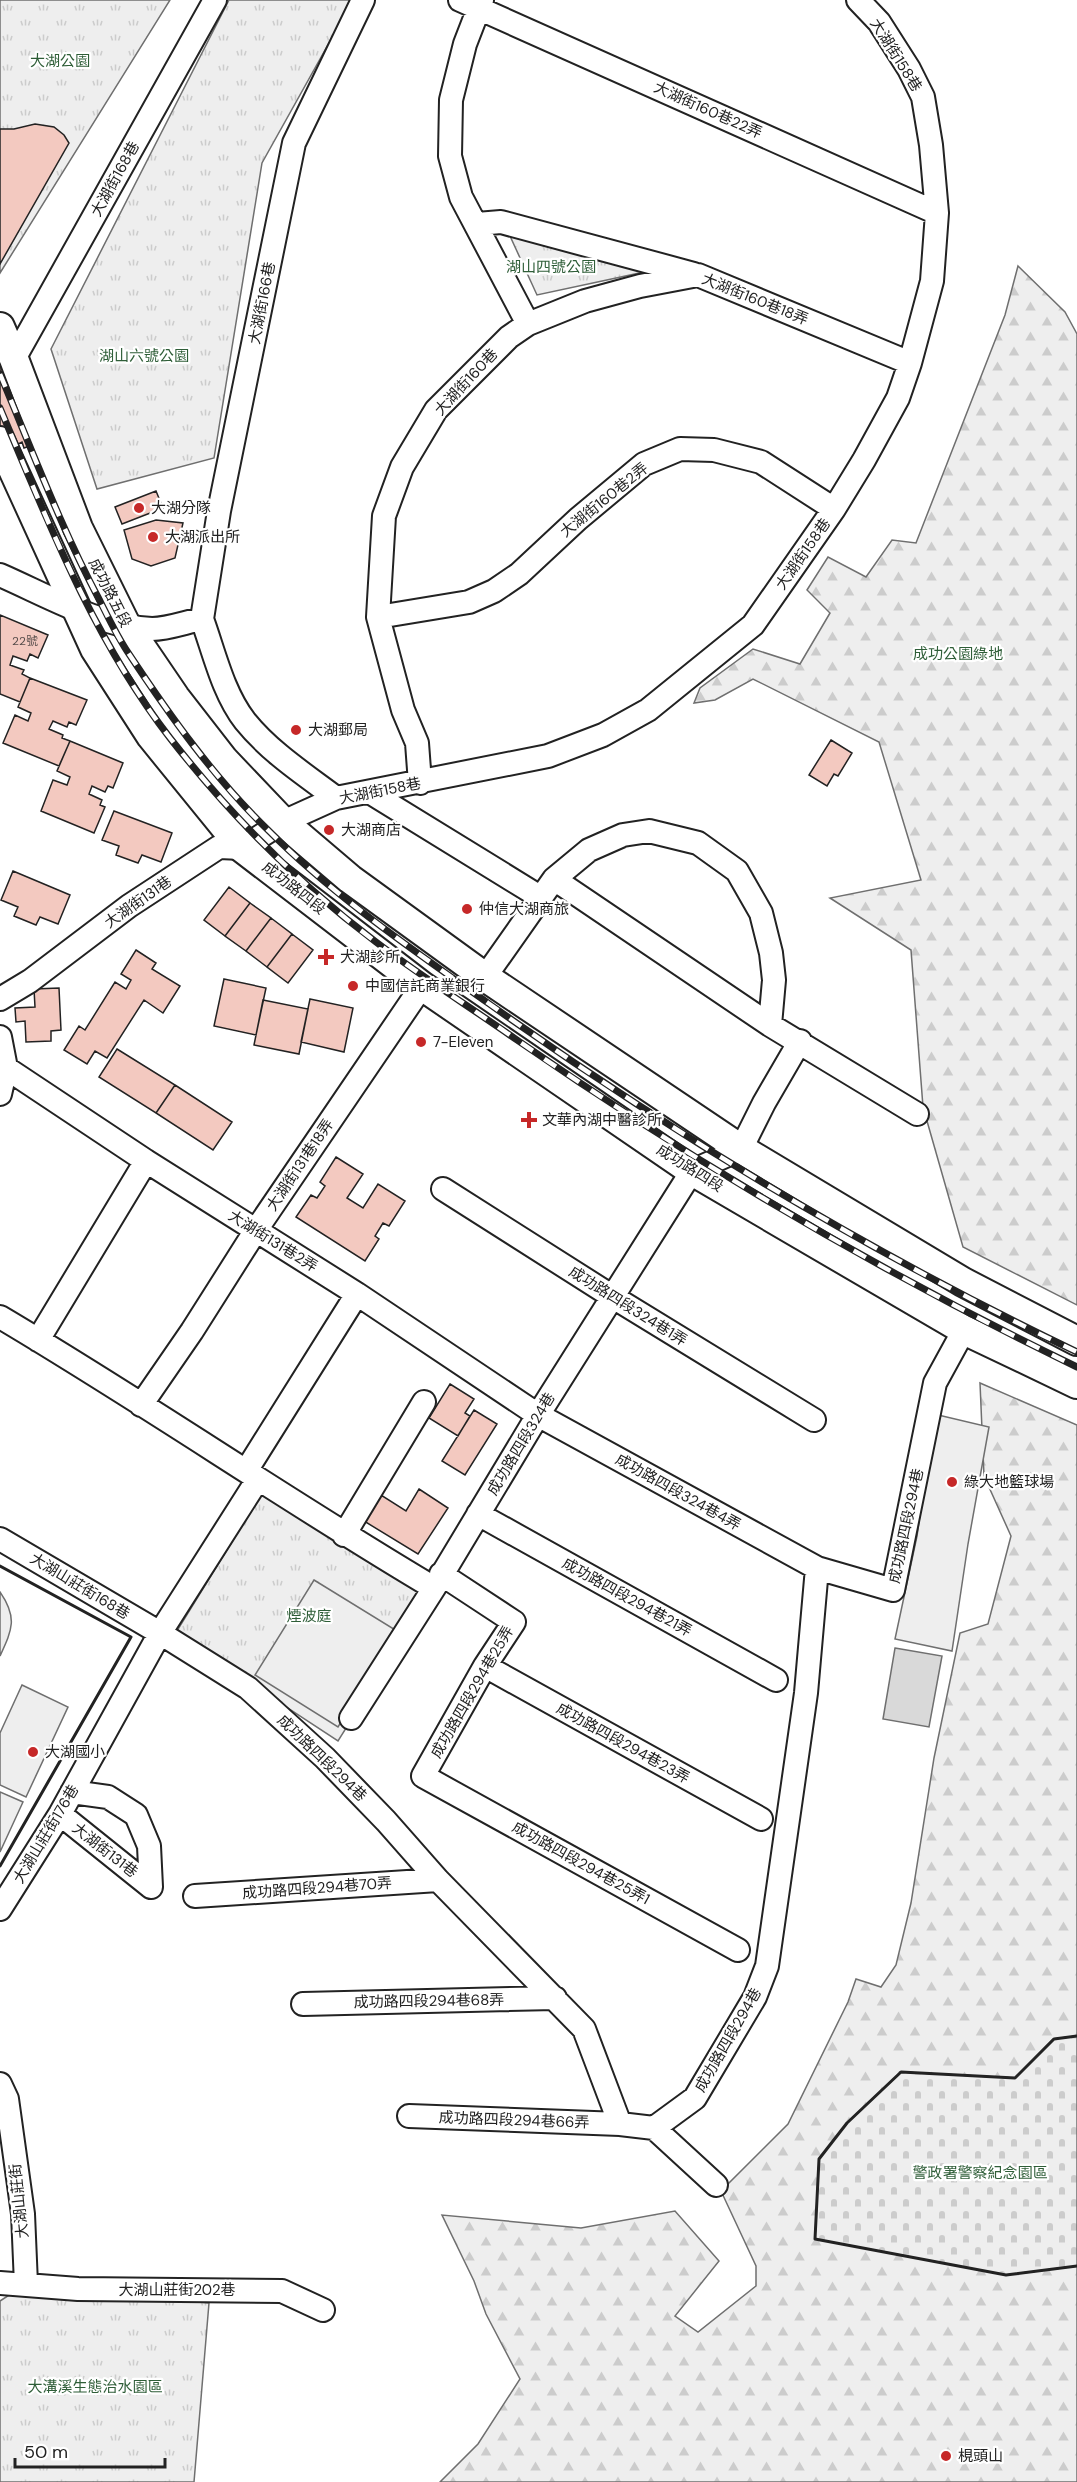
<svg xmlns="http://www.w3.org/2000/svg" width="1077" height="2482" viewBox="0 0 1077 2482" font-family="'DM Sans','Noto Sans TC',sans-serif">
  <style>
    .forest { fill: url(#forest-firs); stroke: #6f6f6f; stroke-width: 1.5 }
    .cemetery { fill: url(#cemetery-stones); stroke: #6f6f6f; stroke-width: 1.5 }
    .park { fill: url(#park-tufts); stroke: #6f6f6f; stroke-width: 1.5 }
    .pitch { fill: #eee; stroke: #6f6f6f; stroke-width: 1.5 }
    .water { fill: #d9d9d9; stroke: #6f6f6f; stroke-width: 1.5 }
    .building { fill: #f3c9c0; stroke: #222; stroke-width: 1.5 }
    .lines { fill: none; stroke-linecap: round; stroke-linejoin: round }
    .minor-casing { stroke: #222; stroke-width: 26 }
    .major-casing { stroke: #222; stroke-width: 32 }
    .minor { stroke: #fff; stroke-width: 22 }
    .major { stroke: #fff; stroke-width: 28 }
    .rail-casing { stroke: #222; stroke-width: 7 }
    .rail { stroke: #fff; stroke-width: 4.5; stroke-dasharray: 14; stroke-linecap: butt }
    .wall { stroke: #222; stroke-width: 3 }
    .poi-dot { fill: #c62828; stroke: #fff; stroke-width: 2 }
    .labels { text-anchor: middle; stroke-width: 4.5; stroke-linejoin: round; paint-order: stroke }
    .number-label { font-size: 12px; fill: #564c4a }
    .street-label { font-size: 15px; fill: #222; stroke: #fff }
    .park-label { font-size: 15px; fill: #2f5e38; stroke: #fff }
    .poi-label { font-size: 15px; fill: #222; stroke: #fff; text-anchor: start }
  </style>
  <defs>
    <pattern id="forest-firs" width="22" height="20" patternUnits="userSpaceOnUse" patternTransform="scale(1.5)"><rect width="22" height="20" fill="#eee"/><path d="M5 1l3.5 6h-7zM16 11l3.5 6h-7z" fill="#ccc"/></pattern>
    <pattern id="cemetery-stones" width="16" height="16" patternUnits="userSpaceOnUse" patternTransform="scale(1.5)"><rect width="16" height="16" fill="#eee"/><path d="M2 7V4a2 2 0 0 1 4 0v3zM10 15v-3a2 2 0 0 1 4 0v3z" fill="#ccc"/></pattern>
    <pattern id="park-tufts" width="24" height="20" patternUnits="userSpaceOnUse" patternTransform="scale(1.5)"><rect width="24" height="20" fill="#eee"/><path d="M3 7l-1-3M5 7V3M7 7l1-3M15 17l-1-3M17 17v-4M19 17l1-3" fill="none" stroke="#ccc"/></pattern>
  </defs>
  <rect width="100%" height="100%" fill="#fff"/>
  <path class="forest" d="M 1018,266 L 1065,312 L 1077,334 L 1077,1305 L 963,1247 L 923,1107 L 911,950 L 830,898 L 921,880 L 879,742 L 753,679 L 715,700 L 694,703 L 700,688 L 753,649 L 800,664 L 830,613 L 807,590 L 828,557 L 866,577 L 892,540 L 916,543 L 1005,315 Z
    M 980,1383 L 1077,1425 L 1077,2036 L 1053,2039 L 1015,2078 L 900,2072 L 1006,2275 L 1077,2266 L 1077,2482 L 440,2482 L 478,2444 L 520,2379 L 486,2314 L 474,2281 L 442,2215 L 581,2228 L 675,2211 L 719,2261 L 675,2316 L 698,2332 L 756,2286 L 756,2266 L 721,2191 L 788,2124 L 848,2002 L 856,1979 L 881,1987 L 896,1965 L 911,1903 L 934,1758 L 960,1633 L 988,1624 L 1011,1536 L 984,1476 Z"/>
  <path class="cemetery" d="M 1077,2036 L 1077,2266 L 1006,2275 L 815,2239 L 819,2159 L 847,2123 L 901,2072 L 1015,2078 L 1054,2039 Z"/>
  <path class="park" d="M 0,0 L 170,0 L 0,273 Z
    M 229,0 L 353,0 L 262,163 L 214,458 L 97,489 L 51,349 Z
    M 510,236 L 529,236 L 644,272 L 537,295 Z
    M 267,1485 L 434,1588 L 338,1741 L 175,1634 Z
    M 26,2284 L 209,2303 L 194,2482 L 0,2482 L 0,2301 Z"/>
  <path class="pitch" d="M 934,1414 L 989,1427 L 968,1544 L 952,1651 L 895,1639 L 917,1536 Z
    M 314,1580 L 397,1631 L 338,1727 L 255,1675 Z
    M 0,1592 C 18,1618 12,1630 0,1656 Z
    M 22,1685 L 68,1707 L 26,1797 L 0,1785 L 0,1733 Z
    M 0,1792 L 23,1802 L 0,1852 Z"/>
  <path class="water" d="M 895,1648 L 942,1656 L 929,1727 L 883,1719 Z"/>
  <path class="building" d="M 35,124 L 54,127 L 64,135 L 69,143 L 0,264 L 0,129 L 14,129 Z
    M 0,326 L 41,442 L 24,448 L 22,442 L 10,448 L 0,459 Z
    M 156,491 L 163,508 L 122,524 L 115,507 Z
    M 156,520 L 183,523 L 175,558 L 151,566 L 132,559 L 124,530 Z
    M 0,615 L 48,635 L 38,658 L 30,654 L 27,661 L 13,656 L 10,665 L 24,670 L 22,674 L 30,678 L 20,702 L 0,694 Z
    M 30,678 L 87,700 L 76,725 L 69,722 L 67,727 L 53,721 L 49,729 L 63,735 L 62,738 L 70,741 L 59,766 L 3,743 L 15,715 L 28,721 L 31,713 L 18,707 Z
    M 831,740 L 852,753 L 838,776 L 834,774 L 827,786 L 809,775 Z
    M 70,741 L 123,763 L 113,788 L 108,786 L 105,792 L 92,786 L 89,794 L 102,800 L 100,805 L 105,807 L 94,833 L 41,811 L 53,780 L 67,785 L 70,777 L 57,771 Z
    M 114,811 L 172,833 L 161,862 L 142,855 L 138,863 L 116,855 L 119,846 L 102,840 Z
    M 13,871 L 70,895 L 58,924 L 40,917 L 36,925 L 14,916 L 18,907 L 1,900 Z
    M 229,887 L 250,903 L 225,936 L 204,920 Z
    M 250,903 L 271,918 L 246,951 L 225,936 Z
    M 271,918 L 292,934 L 267,967 L 246,951 Z
    M 292,934 L 313,950 L 288,983 L 267,967 Z
    M 136,950 L 156,963 L 152,969 L 180,986 L 163,1013 L 144,1000 L 107,1058 L 95,1051 L 87,1064 L 64,1050 L 79,1026 L 85,1030 L 115,982 L 126,989 L 131,980 L 121,974 Z
    M 224,979 L 266,988 L 256,1035 L 214,1026 Z
    M 59,988 L 61,1030 L 51,1031 L 51,1041 L 26,1042 L 25,1021 L 16,1022 L 15,1008 L 35,1007 L 34,989 Z
    M 310,999 L 353,1008 L 344,1052 L 301,1042 Z
    M 263,1000 L 308,1009 L 299,1054 L 254,1045 Z
    M 117,1049 L 175,1085 L 156,1113 L 99,1077 Z
    M 175,1085 L 232,1122 L 213,1150 L 156,1113 Z
    M 336,1157 L 363,1174 L 347,1198 L 363,1208 L 378,1184 L 405,1201 L 389,1226 L 383,1223 L 375,1236 L 379,1239 L 365,1261 L 296,1217 L 311,1195 L 317,1198 L 325,1186 L 320,1182 Z
    M 450,1384 L 474,1399 L 465,1413 L 470,1416 L 458,1436 L 429,1418 Z
    M 474,1410 L 497,1424 L 465,1475 L 442,1461 Z
    M 419,1489 L 448,1508 L 418,1554 L 364,1521 L 381,1495 L 406,1511 Z"/>
  <g class="lines">
    <g class="minor-casing">
      <path id="minor" d="M 460,0 L 937,213
        M 482,0 L 465,44 L 451,100 L 450,156 L 461,197 L 528,324
        M 477,224 L 501,222 L 694,274
        M 14,359 L 215,0
        M 0,575 C 46,595 101,627 152,629 C 168,629 186,622 202,619 C 214,652 223,693 245,721 C 270,752 304,774 336,798
        M 378,617 L 469,602 L 494,591 L 519,574 L 578,519 L 644,464 L 680,449 L 714,450 L 761,462 L 834,509
        M 202,619 L 219,511 L 294,143 L 363,0
        M 420,783 L 417,743 L 403,710 L 378,617 L 384,516 L 402,467 L 436,410 L 509,337 L 528,324 L 585,301 L 640,286 L 698,275 L 910,363
        M 371,793 L 540,897
        M 554,879 L 770,1025 L 917,1114
        M 485,977 L 554,879 L 589,850 L 623,835 L 649,831 L 698,843 L 737,871 L 761,913 L 771,953 L 774,980 L 770,1025
        M 0,999 L 30,981 L 129,906 L 219,847 L 242,848 L 283,822 L 336,798 L 548,756 L 603,735 L 648,710 L 753,625 L 834,509 L 864,460 L 898,398 L 910,363 L 932,281 L 937,213 L 931,145 L 923,97 L 909,69 L 879,22 L 858,0
        M 0,1037 L 6,1068 L 0,1094
        M 6,1068 L 146,1161 L 357,1294 L 538,1415 L 817,1568 L 893,1590 L 935,1383 L 964,1330
        M 443,1189 L 613,1297 L 814,1420
        M 0,1317 C 147,1404 287,1501 434,1588
        M 38,1340 L 146,1161
        M 141,1405 L 192,1331 L 256,1230 L 422,986
        M 246,1471 L 357,1294
        M 478,1514 L 776,1680
        M 344,1535 L 424,1402
        M 0,1539 L 160,1633 L 248,1688 L 325,1758 L 386,1821 L 438,1880 L 584,2029 L 620,2124
        M 441,1574 L 514,1622 L 485,1666 L 423,1776 L 738,1950
        M 485,1666 L 761,1819
        M 351,1718 L 434,1588 L 538,1415 L 692,1171 L 741,1149 L 764,1103 L 800,1041
        M 72,1792 L 108,1797 L 136,1815 L 149,1846 L 151,1887
        M 60,1814 L 151,1887
        M 195,1896 L 438,1880
        M 0,1909 L 60,1814 L 160,1633 L 258,1479
        M 303,2004 L 555,1998
        M 0,2084 L 7,2099 L 23,2214 L 26,2284
        M 409,2116 L 620,2124 L 654,2128 L 695,2098 L 755,1997 L 767,1966 L 806,1693 L 817,1568
        M 654,2128 L 716,2185
        M 0,2283 L 78,2289 L 282,2291 L 323,2310"/>
    </g>
    <g class="major-casing">
      <path id="major" d="M 0,327 L 14,359 L 78,528 L 126,625 L 175,697 L 224,760 L 283,822 L 350,879 L 485,977 L 741,1149 L 963,1282 L 1077,1341
        M 0,441 L 95,649 L 151,736 L 242,848 L 422,986 L 692,1171 L 964,1330 L 1077,1384"/>
    </g>
    <use href="#minor" class="minor"/>
    <use href="#major" class="major"/>
    <g class="rail-casing">
      <path id="rail" d="M 0,374 C 32,450 61,528 100,601 C 109,619 118,638 129,654 C 170,716 215,779 269,831 C 335,897 412,949 488,1003 C 674,1135 871,1253 1077,1352
        M 0,408 C 48,522 94,640 170,738 C 230,815 299,884 376,942 C 422,977 470,1007 517,1040 C 695,1163 882,1273 1077,1367"/>
    </g>
    <use href="#rail" class="rail"/>
    <path class="wall" d="M 0,1566 L 131,1637 L 0,1866
      M 1077,2036 L 1054,2039 L 1015,2078 L 901,2072 L 847,2123 L 819,2159 L 815,2239 L 1006,2275 L 1077,2266"/>
  </g>
  <g class="poi-dot">
    <circle cx="139" cy="508" r="6"/>
    <circle cx="153" cy="537" r="6"/>
    <circle cx="296" cy="730" r="6"/>
    <circle cx="329" cy="830" r="6"/>
    <circle cx="467" cy="909" r="6"/>
    <path d="M323 948h6v6h6v6h-6v6h-6v-6h-6v-6h6z"/>
    <circle cx="353" cy="986" r="6"/>
    <circle cx="421" cy="1042" r="6"/>
    <path d="M526 1111h6v6h6v6h-6v6h-6v-6h-6v-6h6z"/>
    <circle cx="952" cy="1482" r="6"/>
    <circle cx="33" cy="1752" r="6"/>
    <circle cx="946" cy="2456" r="6"/>
  </g>
  <g class="labels">
    <g class="number-label">
      <text x="25" y="645">22號</text>
    </g>
    <g class="street-label">
      <text transform="translate(896 55) rotate(58)" y="5">大湖街158巷</text>
      <text transform="translate(708 110) rotate(24)" y="5">大湖街160巷22弄</text>
      <text transform="translate(115 179) rotate(-61)" y="5">大湖街168巷</text>
      <text transform="translate(755 299) rotate(22)" y="5">大湖街160巷18弄</text>
      <text transform="translate(262 303) rotate(-79)" y="5">大湖街166巷</text>
      <text transform="translate(466 382) rotate(-47)" y="5">大湖街160巷</text>
      <text transform="translate(604 500) rotate(-39)" y="5">大湖街160巷2弄</text>
      <text transform="translate(803 554) rotate(-55)" y="5">大湖街158巷</text>
      <text transform="translate(110 593) rotate(63)" y="5">成功路五段</text>
      <text transform="translate(380 791) rotate(-11)" y="5">大湖街158巷</text>
      <text transform="translate(294 888) rotate(38)" y="5">成功路四段</text>
      <text transform="translate(138 902) rotate(-35)" y="5">大湖街131巷</text>
      <text transform="translate(300 1165) rotate(-56)" y="5">大湖街131巷18弄</text>
      <text transform="translate(690 1168) rotate(32)" y="5">成功路四段</text>
      <text transform="translate(273 1241) rotate(32)" y="5">大湖街131巷2弄</text>
      <text transform="translate(628 1306) rotate(32)" y="5">成功路四段324巷1弄</text>
      <text transform="translate(521 1444) rotate(-59)" y="5">成功路四段324巷</text>
      <text transform="translate(678 1492) rotate(29)" y="5">成功路四段324巷4弄</text>
      <text transform="translate(906 1526) rotate(-78)" y="5">成功路四段294巷</text>
      <text transform="translate(80 1586) rotate(31)" y="5">大湖山莊街168巷</text>
      <text transform="translate(627 1597) rotate(29)" y="5">成功路四段294巷21弄</text>
      <text transform="translate(472 1692) rotate(-60)" y="5">成功路四段294巷25弄</text>
      <text transform="translate(623 1743) rotate(29)" y="5">成功路四段294巷23弄</text>
      <text transform="translate(322 1758) rotate(44)" y="5">成功路四段294巷</text>
      <text transform="translate(46 1834) rotate(-59)" y="5">大湖山莊街176巷</text>
      <text transform="translate(105 1850) rotate(38)" y="5">大湖街131巷</text>
      <text transform="translate(581 1863) rotate(29)" y="5">成功路四段294巷25弄1</text>
      <text transform="translate(317 1888) rotate(-4)" y="5">成功路四段294巷70弄</text>
      <text transform="translate(429 2001) rotate(-1)" y="5">成功路四段294巷68弄</text>
      <text transform="translate(728 2040) rotate(-60)" y="5">成功路四段294巷</text>
      <text transform="translate(514 2120) rotate(2)" y="5">成功路四段294巷66弄</text>
      <text transform="translate(19 2201) rotate(-96)" y="5">大湖山莊街</text>
      <text x="177" y="2295">大湖山莊街202巷</text>
    </g>
    <g class="park-label">
      <text x="60" y="66">大湖公園</text>
      <text x="551" y="272">湖山四號公園</text>
      <text x="144" y="361">湖山六號公園</text>
      <text x="958" y="659">成功公園綠地</text>
      <text x="309" y="1621">煙波庭</text>
      <text x="980" y="2178">警政署警察紀念園區</text>
      <text x="95" y="2392">大溝溪生態治水園區</text>
    </g>
    <g class="poi-label">
      <text x="151" y="513">大湖分隊</text>
      <text x="165" y="542">大湖派出所</text>
      <text x="308" y="735">大湖郵局</text>
      <text x="341" y="835">大湖商店</text>
      <text x="479" y="914">仲信大湖商旅</text>
      <text x="340" y="962">大湖診所</text>
      <text x="365" y="991">中國信託商業銀行</text>
      <text x="433" y="1047">7-Eleven</text>
      <text x="542" y="1125">文華內湖中醫診所</text>
      <text x="964" y="1487">綠大地籃球場</text>
      <text x="45" y="1757">大湖國小</text>
      <text x="958" y="2461">梘頭山</text>
    </g>
  </g>
  <path d="M15 2458v9h150v-9" fill="none" stroke="#222222" stroke-width="3"/>
  <text x="24" y="2458" font-size="18" fill="#222222" stroke="#ffffff" stroke-width="4.5" paint-order="stroke">50 m</text>
</svg>
